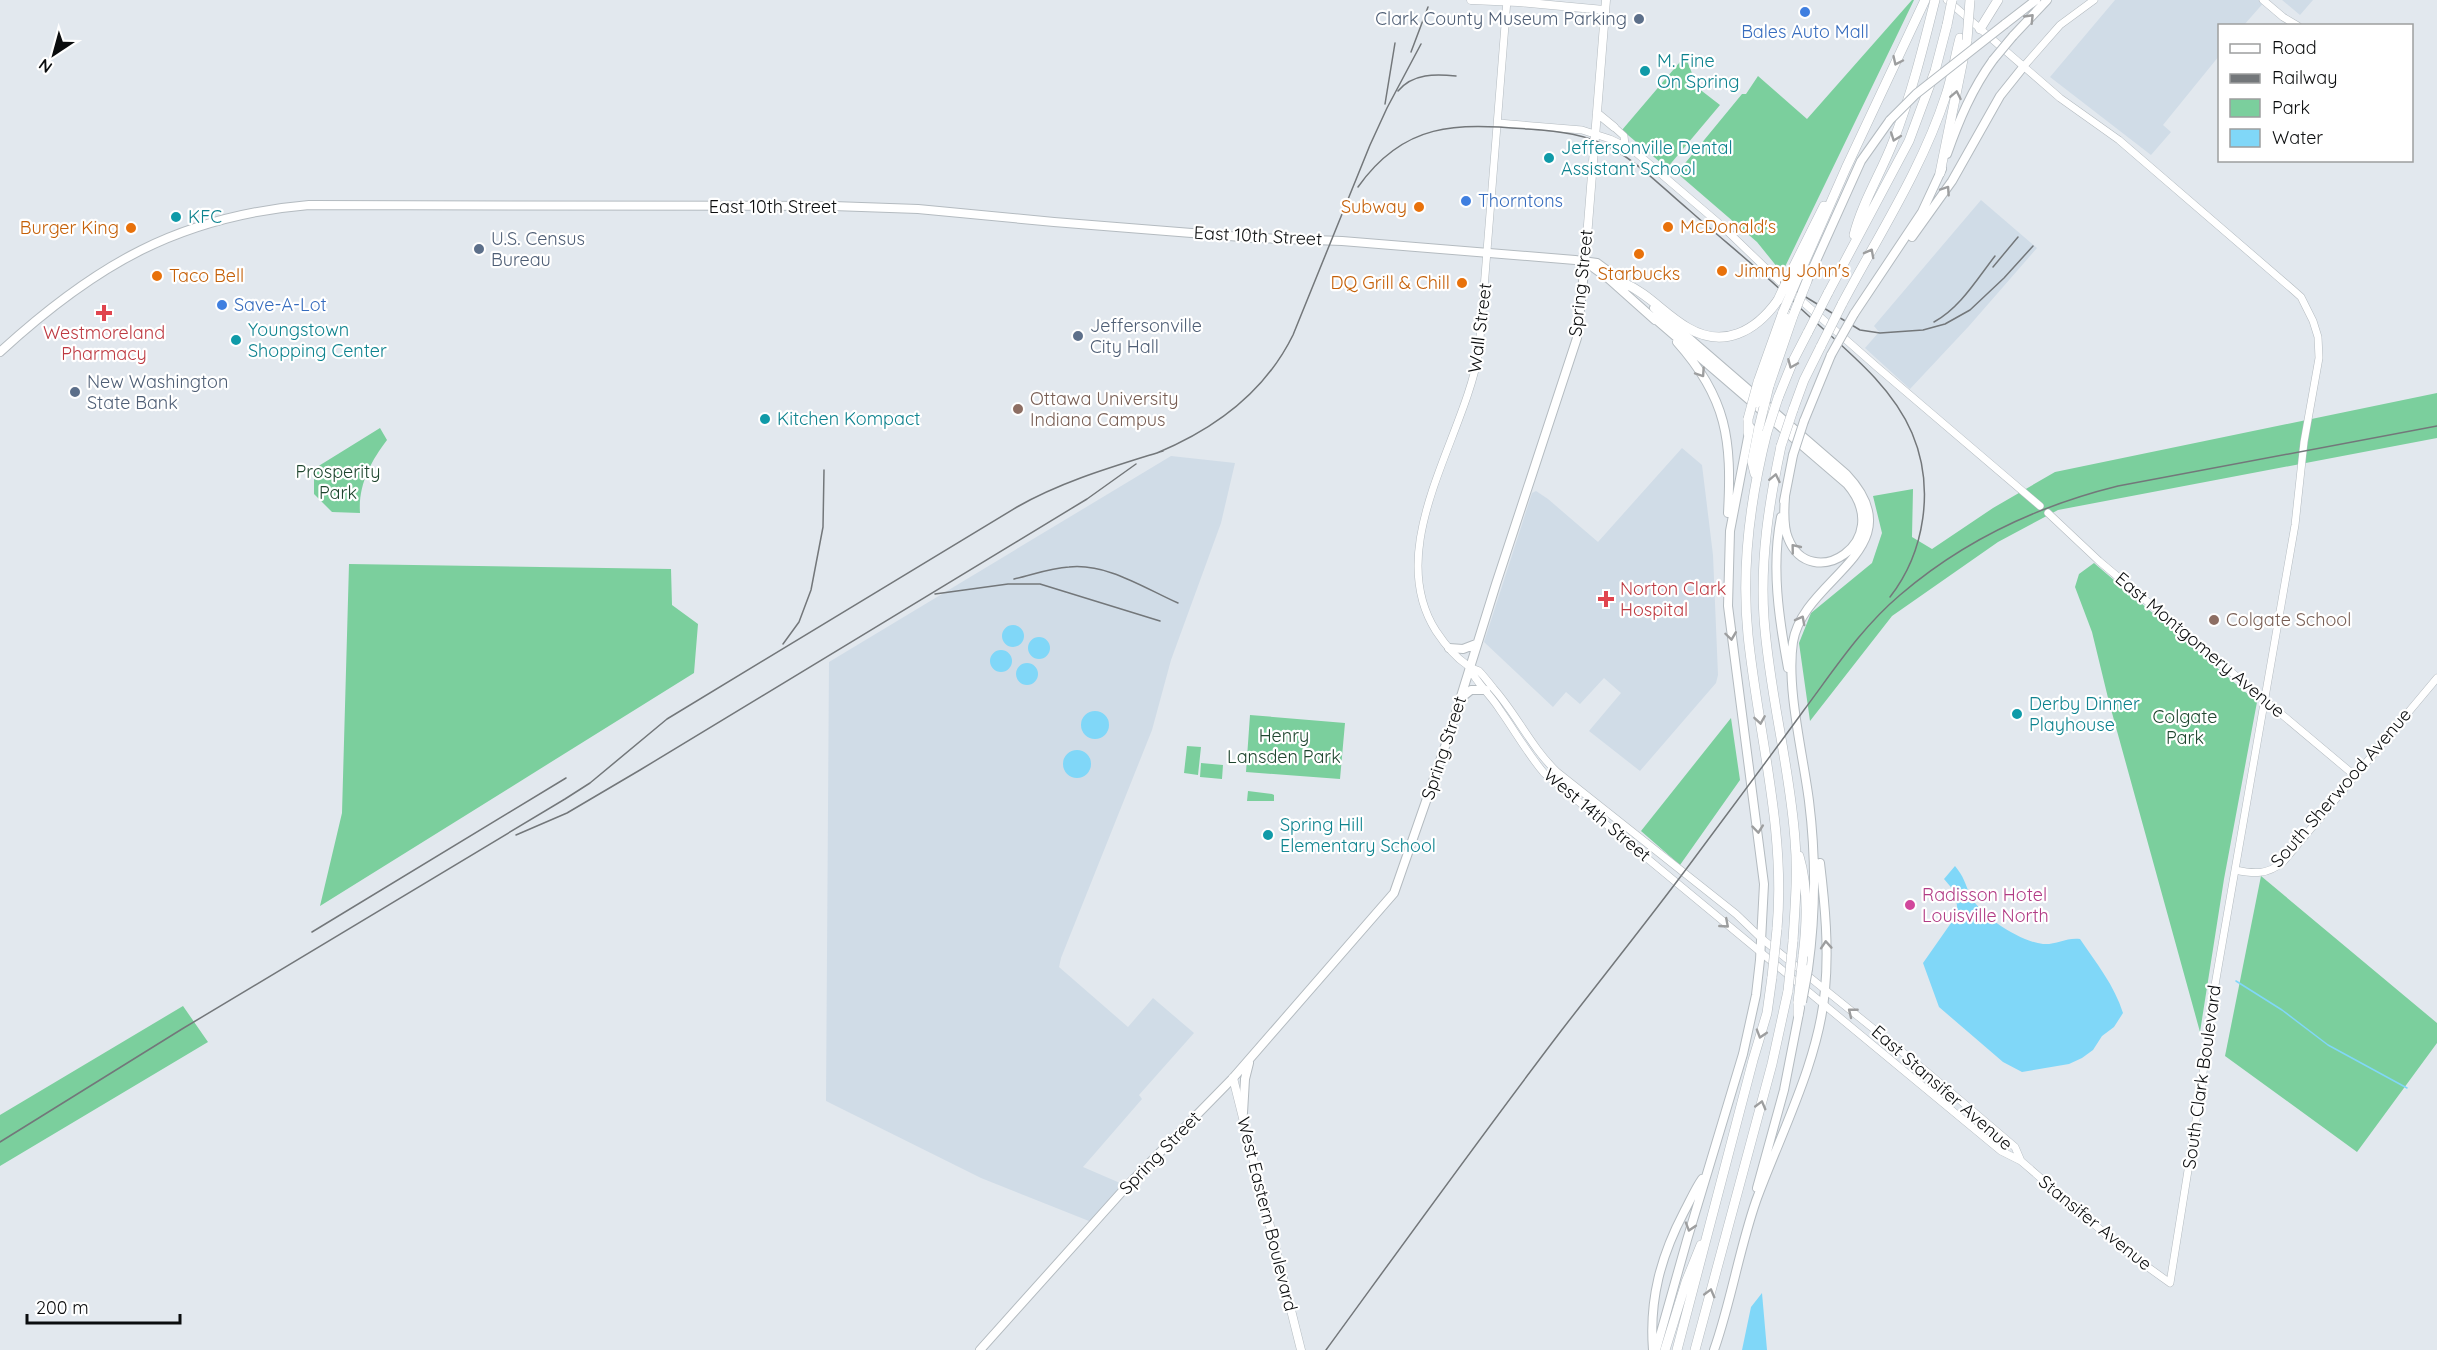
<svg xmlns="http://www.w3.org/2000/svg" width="2437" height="1350" viewBox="0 0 2437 1350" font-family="Quicksand,sans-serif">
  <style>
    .built { fill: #d0dce7 }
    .green { fill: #7bcf9d }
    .water { fill: #80d7f8 }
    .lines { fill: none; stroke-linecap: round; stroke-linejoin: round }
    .stream { stroke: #80d7f8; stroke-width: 1.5 }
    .tertiary-casing { stroke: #b4bbc0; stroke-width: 8 }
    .secondary-casing { stroke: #b4bbc0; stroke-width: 9 }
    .primary-casing { stroke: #b4bbc0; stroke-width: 10 }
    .motorway-casing { stroke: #b4bbc0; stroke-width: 10 }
    .tertiary { stroke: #fff; stroke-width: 7 }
    .secondary { stroke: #fff; stroke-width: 8 }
    .primary { stroke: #fff; stroke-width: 8 }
    .motorway { stroke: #fff; stroke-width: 9 }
    .rail { stroke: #73777a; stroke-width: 1.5 }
    .primary-bridge-casing { stroke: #b4bbc0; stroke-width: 10; stroke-linecap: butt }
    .motorway-bridge-casing { stroke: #b4bbc0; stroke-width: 10; stroke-linecap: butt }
    .primary-bridge { stroke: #fff; stroke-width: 8 }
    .motorway-bridge { stroke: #fff; stroke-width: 9 }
    .oneway { stroke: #9d9e9f }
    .shop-dot { fill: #3f7fe0; stroke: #fff; stroke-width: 2 }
    .service-dot { fill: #5c6f8a; stroke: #fff; stroke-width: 2 }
    .culture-dot { fill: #0f9aa8; stroke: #fff; stroke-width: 2 }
    .food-dot { fill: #e8710a; stroke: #fff; stroke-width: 2 }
    .health-dot { fill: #e0444e; stroke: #fff; stroke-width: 2 }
    .education-dot { fill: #8d6e63; stroke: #fff; stroke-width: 2 }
    .hotel-dot { fill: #d1479c; stroke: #fff; stroke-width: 2 }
    .labels { text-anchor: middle; stroke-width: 4.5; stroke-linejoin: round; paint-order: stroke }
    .service-label { font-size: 18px; fill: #4e5e75; stroke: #fff; text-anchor: start }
    .shop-label { font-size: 18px; fill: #366cbe; stroke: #fff; text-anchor: start }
    .culture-label { font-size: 18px; fill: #0d838f; stroke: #fff; text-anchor: start }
    .street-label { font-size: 18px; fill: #0b0d0e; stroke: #fff }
    .food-label { font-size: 18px; fill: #c56008; stroke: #fff; text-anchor: end }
    .health-label { font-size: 18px; fill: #be3a42; stroke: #fff }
    .education-label { font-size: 18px; fill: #785e54; stroke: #fff; text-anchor: start }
    .park-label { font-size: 18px; fill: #1f462f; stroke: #fff }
    .hotel-label { font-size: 18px; fill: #b23c85; stroke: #fff; text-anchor: start }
  </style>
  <rect width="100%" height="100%" fill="#e2e8ee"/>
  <path class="built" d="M 2115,0 L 2266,0 L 2244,25 L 2220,26 L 2219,56 L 2163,125 L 2171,132 L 2151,155 L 2050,77 Z
    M 2282,0 L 2313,0 L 2300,15 Z
    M 1981,200 L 2037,248 L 1969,326 L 1910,389 L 1865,348 L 1879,332 L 1874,326 Z
    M 1682,448 L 1702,465 L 1713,555 L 1718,675 L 1716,683 L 1640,771 L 1589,731 L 1621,693 L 1604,678 L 1580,704 L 1566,692 L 1553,707 L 1484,642 L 1532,493 L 1536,491 L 1548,499 L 1598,542 Z
    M 1171,456 L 1235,463 L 1221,523 L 1171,660 L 1152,730 L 1061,958 L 1059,967 L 1128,1027 L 1153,998 L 1194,1033 L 1139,1095 L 1142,1099 L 1083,1167 L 1127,1186 L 1094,1223 L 981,1178 L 826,1101 L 829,662 Z"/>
  <path class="green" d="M 1912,0 L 1914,0 L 1782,273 L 1757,242 L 1677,173 L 1742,94 L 1746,94 L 1758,76 L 1807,119 Z
    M 1685,56 L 1698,88 L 1720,105 L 1667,168 L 1622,130 Z
    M 2437,393 L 2437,438 L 2058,510 L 1998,542 L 1892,616 L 1810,721 L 1799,643 L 1811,613 L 1872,563 L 1882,533 L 1873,496 L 1913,489 L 1912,537 L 1932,549 L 1993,508 L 2055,472 Z
    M 380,428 L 387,440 C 371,461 358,485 360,513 L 332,512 L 314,494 L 314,472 L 317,467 Z
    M 2094,563 L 2257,702 L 2224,879 L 2200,1032 L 2109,702 L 2092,632 L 2075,587 L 2079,574 Z
    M 349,564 L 671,569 L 672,605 L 698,624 L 694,673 L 320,906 L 342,813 Z
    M 1250,715 L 1345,723 L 1340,779 L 1246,772 Z
    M 1731,718 L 1740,780 L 1680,865 L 1641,831 Z
    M 1187,746 L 1201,747 L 1198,775 L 1184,773 Z
    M 1201,763 L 1223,765 L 1222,779 L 1200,777 Z
    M 1248,791 L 1272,794 L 1274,795 L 1274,801 L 1247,801 Z
    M 2261,876 L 2437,1023 L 2437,1043 L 2357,1152 L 2225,1056 Z
    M 183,1006 L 208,1042 L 0,1166 L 0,1115 Z"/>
  <path class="water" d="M1002 636a11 11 0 1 1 22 0a11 11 0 1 1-22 0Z
    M1028 648a11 11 0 1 1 22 0a11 11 0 1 1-22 0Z
    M990 661a11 11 0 1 1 22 0a11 11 0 1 1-22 0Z
    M1016 674a11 11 0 1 1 22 0a11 11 0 1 1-22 0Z
    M1081 725a14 14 0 1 1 28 0a14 14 0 1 1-28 0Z
    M1063 764a14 14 0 1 1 28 0a14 14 0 1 1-28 0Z
    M 1955,866 C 1964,877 1965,883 1970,895 C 1980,916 2021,942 2043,944 C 2056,945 2067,937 2080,939 C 2097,964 2114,985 2123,1013 L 2114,1027 L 2102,1036 L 2093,1050 L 2082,1058 L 2069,1064 L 2022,1072 L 2003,1062 L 1939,1007 L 1923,963 L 1958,913 L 1955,892 L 1944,879 Z
    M 1762,1293 L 1767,1350 L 1742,1350 L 1751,1307 Z"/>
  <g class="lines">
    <path class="stream" d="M 2236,981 L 2282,1010 L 2328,1045 L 2407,1088"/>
    <g class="tertiary-casing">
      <path id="tertiary" d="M 1507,0 L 1479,351 C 1465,438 1382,546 1436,631 C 1444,643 1455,657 1467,665 C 1470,668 1475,669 1479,671 C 1484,676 1489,683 1494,689 C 1517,715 1531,747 1557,772 L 1736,914 L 1761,938 L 1927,1072 L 2015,1147 L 2021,1161
        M 2263,0 L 2283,17 L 2298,26
        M 2024,66 L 2060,25 L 2094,0
        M 1498,123 L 1582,130 L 1610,139 L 1633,150 L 1722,226 L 1778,280 L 1877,367 L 2040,506
        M 1614,127 L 1624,136 L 1625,145
        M 2048,513 L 2099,561 L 2354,775
        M 1469,667 C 1476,683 1491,695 1500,710 C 1515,731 1527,753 1544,773 L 2001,1151 L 2021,1161 L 2124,1250 L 2170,1283 L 2201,1089 L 2211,1008 L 2295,525 L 2304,442 L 2319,358 L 2318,337 L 2313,321 L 2301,297 L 2292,289 L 2119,140 L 2060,98 L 1947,0
        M 2235,870 C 2254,874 2267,875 2283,862 L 2437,678"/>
    </g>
    <g class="secondary-casing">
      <path id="secondary" d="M 1471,0 L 1518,2 L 1604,10
        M 1597,113 L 1614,127
        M 1585,262 L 1606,0
        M 1233,1078 L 1301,1350"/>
    </g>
    <g class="primary-casing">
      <path id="primary" d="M 2005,24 L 2036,0
        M 2013,36 L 2047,0
        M 1947,154 C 1959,120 1972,89 1993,60
        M 1912,237 L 1952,181 L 2000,96 L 2024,66
        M 1587,263 L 1609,279 L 1655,320
        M 1807,281 L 1861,161 L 1890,120
        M 1654,308 L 1846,474 C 1917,549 1803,577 1793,642 C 1786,687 1803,754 1809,801 C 1816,857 1816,912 1808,969
        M 1854,314 L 1922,212 L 1942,169
        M 1653,317 L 1847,484 C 1897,542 1810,595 1788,538 C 1783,526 1784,510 1785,497
        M 1677,342 C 1727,398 1732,440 1728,513
        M 0,352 C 95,265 179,216 309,205 L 833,206 L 918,209 L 1054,222 L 1254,238 L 1342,241 L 1575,260 L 1597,263 L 1628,286
        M 1762,383 L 1789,314
        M 1804,421 L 1831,355
        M 1784,501 L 1793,455
        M 1781,517 C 1771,567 1779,619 1788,668
        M 1449,648 L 1463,649 L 1476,644
        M 1461,698 L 1471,690 L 1486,690
        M 1243,1113 L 1245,1079 L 1249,1063
        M 1757,1188 L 1784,1090 L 1800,1008
        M 980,1350 L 1127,1186 L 1233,1078 L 1394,893 L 1448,738 L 1496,584 L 1577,338 L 1585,262
        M 1653,1350 C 1649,1299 1661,1256 1684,1212 C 1690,1201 1695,1189 1702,1179
        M 1656,1350 L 1687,1240 L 1743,1054 L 1756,995 L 1760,960 L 1764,884 L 1728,606 L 1730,531 L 1750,427
        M 1714,1350 C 1731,1302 1739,1250 1756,1201 C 1780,1135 1819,1061 1825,990 C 1829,948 1825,905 1820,863"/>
    </g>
    <g class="motorway-casing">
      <path id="motorway" d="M 1980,29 L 1998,0
        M 1940,173 L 1967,40
        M 1854,235 C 1862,203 1881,173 1893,142 C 1911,96 1923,48 1935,0
        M 1790,274 L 1824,206
        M 1798,277 L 1846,168 L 1925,0
        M 1624,283 C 1649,294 1665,315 1688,328 C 1724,349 1756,331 1778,300
        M 1828,293 L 1909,141 L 1935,71 L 1947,25
        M 1842,304 C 1878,236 1922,169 1946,95 C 1952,77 1955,57 1960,38
        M 1758,382 L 1783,312
        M 1769,386 L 1793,316
        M 1778,398 L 1793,361 L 1808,332
        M 1793,410 L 1804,380 L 1821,346
        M 1767,432 C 1750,499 1741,566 1748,635 C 1758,733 1786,830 1777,929
        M 1748,433 L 1748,419
        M 1781,446 C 1769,503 1760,560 1764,618 C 1769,693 1790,766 1795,840 C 1798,874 1795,907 1793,941
        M 1755,474 L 1752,462 L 1759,427
        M 1799,856 C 1808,886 1807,925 1803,956
        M 1798,1015 L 1798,1002
        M 1665,1350 L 1686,1282 L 1701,1245
        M 1677,1350 L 1753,1060 L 1767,1013 L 1772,977
        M 1695,1350 L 1772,1064 L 1788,991"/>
    </g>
    <use href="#tertiary" class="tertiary"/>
    <use href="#secondary" class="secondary"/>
    <use href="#primary" class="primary"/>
    <use href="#motorway" class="motorway"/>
    <path class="rail" d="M 1411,52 L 1428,7
      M 1398,91 C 1413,73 1436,74 1456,76
      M 1385,104 L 1395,43
      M 1358,187 C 1404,122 1456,123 1528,129 C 1558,131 1588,134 1615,150 C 1642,166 1665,190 1689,210 C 1725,242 1763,272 1798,306 C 1838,344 1890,381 1912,433 C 1935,487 1925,552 1890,597
      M 1993,267 L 2018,237
      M 1781,282 L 1860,330 L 1880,333 L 1923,330 L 1945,324 L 1970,310 L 2004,278 L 2033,246
      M 1934,322 C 1960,308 1977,279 1995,256
      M 1157,453 C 1215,429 1265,392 1293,335 L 1370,145 L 1387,108 L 1421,44
      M 1014,579 C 1032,575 1050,568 1069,567 C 1107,563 1144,588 1178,603
      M 935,594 L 1008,584 L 1040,584 L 1160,621
      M 783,644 L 799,622 L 811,590 L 823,527 L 824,470
      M 516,835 L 567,813 L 640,770 L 1087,499 L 1136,464
      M 312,932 L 566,778
      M 0,1142 L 182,1029 L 565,799 L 590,783 L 667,719 L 1017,507 C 1063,481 1112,467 1163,451
      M 1326,1350 C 1404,1243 1481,1136 1561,1031 C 1605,974 1650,918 1693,860 C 1730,810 1767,761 1804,710 C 1834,670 1861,628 1900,595 C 1963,541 2037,506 2118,486 L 2437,426"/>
    <g class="primary-bridge-casing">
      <path id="primary-bridge" d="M 1993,60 L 2013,36
        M 1890,120 L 1916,94 L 2005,24
        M 1831,355 L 1854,314
        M 1757,403 L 1762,383
        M 1793,455 L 1804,421
        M 1802,1002 L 1808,969"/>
    </g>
    <g class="motorway-bridge-casing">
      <path id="motorway-bridge" d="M 1947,25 L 1952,0
        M 1967,40 L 1970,0
        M 1778,300 L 1790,274
        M 1783,312 L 1798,277
        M 1793,316 L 1807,281
        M 1808,332 L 1828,293
        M 1821,346 L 1842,304
        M 1748,419 L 1758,382
        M 1759,427 L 1769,386
        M 1767,432 L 1778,398
        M 1781,446 L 1793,410
        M 1772,977 L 1777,929
        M 1788,991 L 1793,941
        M 1798,1002 L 1803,956"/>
    </g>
    <use href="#primary-bridge" class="primary-bridge"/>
    <use href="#motorway-bridge" class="motorway-bridge"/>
  </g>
  <defs><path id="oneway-chevron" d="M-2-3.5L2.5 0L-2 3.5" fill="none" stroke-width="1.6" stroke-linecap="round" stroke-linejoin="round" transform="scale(1.5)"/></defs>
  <g class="oneway">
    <use href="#oneway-chevron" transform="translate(2030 18) rotate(-46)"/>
    <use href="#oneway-chevron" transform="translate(1897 61) rotate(115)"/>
    <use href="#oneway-chevron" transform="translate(1956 95) rotate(-79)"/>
    <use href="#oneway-chevron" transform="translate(1895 137) rotate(110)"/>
    <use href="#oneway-chevron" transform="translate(1946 190) rotate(-56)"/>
    <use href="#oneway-chevron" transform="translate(1870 253) rotate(-62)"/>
    <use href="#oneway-chevron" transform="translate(1792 364) rotate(113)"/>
    <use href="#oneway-chevron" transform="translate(1701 373) rotate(56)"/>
    <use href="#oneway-chevron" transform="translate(1775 478) rotate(-78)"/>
    <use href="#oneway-chevron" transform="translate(1795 548) rotate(-129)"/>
    <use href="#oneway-chevron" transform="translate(1801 620) rotate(-62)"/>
    <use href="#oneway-chevron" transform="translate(1731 636) rotate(82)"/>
    <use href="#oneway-chevron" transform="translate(1760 720) rotate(81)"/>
    <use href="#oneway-chevron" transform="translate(1758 829) rotate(84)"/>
    <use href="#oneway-chevron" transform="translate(1725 924) rotate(41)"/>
    <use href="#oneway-chevron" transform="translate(1826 945) rotate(-94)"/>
    <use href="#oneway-chevron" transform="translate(1852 1012) rotate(-141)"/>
    <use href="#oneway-chevron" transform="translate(1761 1034) rotate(107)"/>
    <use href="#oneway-chevron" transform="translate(1761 1105) rotate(-75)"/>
    <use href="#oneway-chevron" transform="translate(1690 1227) rotate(107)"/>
    <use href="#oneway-chevron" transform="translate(1710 1293) rotate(-75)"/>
  </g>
  <g class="shop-dot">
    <circle cx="1805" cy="12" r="6"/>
    <circle cx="1466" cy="201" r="6"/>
    <circle cx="222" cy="305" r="6"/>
  </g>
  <g class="service-dot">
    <circle cx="1639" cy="19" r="6"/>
    <circle cx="479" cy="249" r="6"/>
    <circle cx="1078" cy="336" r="6"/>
    <circle cx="75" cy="392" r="6"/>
  </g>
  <g class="culture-dot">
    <circle cx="1645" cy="71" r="6"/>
    <circle cx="1549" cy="158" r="6"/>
    <circle cx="176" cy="217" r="6"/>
    <circle cx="236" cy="340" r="6"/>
    <circle cx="765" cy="419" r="6"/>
    <circle cx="2017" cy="714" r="6"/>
    <circle cx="1268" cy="835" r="6"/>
  </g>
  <g class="food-dot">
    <circle cx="1419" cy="207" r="6"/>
    <circle cx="1668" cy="227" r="6"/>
    <circle cx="131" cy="228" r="6"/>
    <circle cx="1639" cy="254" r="6"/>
    <circle cx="1722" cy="271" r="6"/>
    <circle cx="157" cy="276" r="6"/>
    <circle cx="1462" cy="283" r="6"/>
  </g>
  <g class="health-dot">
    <path d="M101 304h6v6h6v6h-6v6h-6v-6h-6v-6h6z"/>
    <path d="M1603 590h6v6h6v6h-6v6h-6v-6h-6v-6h6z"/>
  </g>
  <g class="education-dot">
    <circle cx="1018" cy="409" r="6"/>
    <circle cx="2214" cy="620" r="6"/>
  </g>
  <circle class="hotel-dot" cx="1910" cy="905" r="6"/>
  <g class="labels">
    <g class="service-label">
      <text x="1627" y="25" text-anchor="end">Clark County Museum Parking</text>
      <text x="491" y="245">U.S. Census<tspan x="491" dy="21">Bureau</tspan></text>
      <text x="1090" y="332">Jeffersonville<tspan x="1090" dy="21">City Hall</tspan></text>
      <text x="87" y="388">New Washington<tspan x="87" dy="21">State Bank</tspan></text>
    </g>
    <g class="shop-label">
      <text x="1805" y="38" text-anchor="middle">Bales Auto Mall</text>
      <text x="1478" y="207">Thorntons</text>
      <text x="234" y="311">Save-A-Lot</text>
    </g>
    <g class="culture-label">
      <text x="1657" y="67">M. Fine<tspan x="1657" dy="21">On Spring</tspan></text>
      <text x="1561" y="154">Jeffersonville Dental<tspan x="1561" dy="21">Assistant School</tspan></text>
      <text x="188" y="223">KFC</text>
      <text x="248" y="336">Youngstown<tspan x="248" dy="21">Shopping Center</tspan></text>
      <text x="777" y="425">Kitchen Kompact</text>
      <text x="2029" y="710">Derby Dinner<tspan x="2029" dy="21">Playhouse</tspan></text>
      <text x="1280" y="831">Spring Hill<tspan x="1280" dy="21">Elementary School</tspan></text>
    </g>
    <g class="street-label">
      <text x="773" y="213">East 10th Street</text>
      <text transform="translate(1258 236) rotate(3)" y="6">East 10th Street</text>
      <text transform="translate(1581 283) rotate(-84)" y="6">Spring Street</text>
      <text transform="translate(1480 328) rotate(-83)" y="6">Wall Street</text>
      <text transform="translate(2200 645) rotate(40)" y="6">East Montgomery Avenue</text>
      <text transform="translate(1444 748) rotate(-72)" y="6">Spring Street</text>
      <text transform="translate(2341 788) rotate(-49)" y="6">South Sherwood Avenue</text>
      <text transform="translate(1597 815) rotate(40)" y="6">West 14th Street</text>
      <text transform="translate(2202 1077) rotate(-82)" y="6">South Clark Boulevard</text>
      <text transform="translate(1942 1088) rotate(41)" y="6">East Stansifer Avenue</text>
      <text transform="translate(1160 1153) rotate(-46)" y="6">Spring Street</text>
      <text transform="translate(1267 1214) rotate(76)" y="6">West Eastern Boulevard</text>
      <text transform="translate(2095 1223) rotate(39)" y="6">Stansifer Avenue</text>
    </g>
    <g class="food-label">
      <text x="1407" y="213">Subway</text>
      <text x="1680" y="233" text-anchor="start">McDonald's</text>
      <text x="119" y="234">Burger King</text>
      <text x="1734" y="277" text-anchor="start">Jimmy John's</text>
      <text x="1639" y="280" text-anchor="middle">Starbucks</text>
      <text x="169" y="282" text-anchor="start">Taco Bell</text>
      <text x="1450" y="289">DQ Grill &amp; Chill</text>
    </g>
    <g class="health-label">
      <text x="104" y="339">Westmoreland<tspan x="104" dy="21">Pharmacy</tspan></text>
      <text x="1620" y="595" text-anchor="start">Norton Clark<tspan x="1620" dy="21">Hospital</tspan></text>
    </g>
    <g class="education-label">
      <text x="1030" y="405">Ottawa University<tspan x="1030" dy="21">Indiana Campus</tspan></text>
      <text x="2226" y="626">Colgate School</text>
    </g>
    <g class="park-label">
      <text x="338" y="478">Prosperity<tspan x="338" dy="21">Park</tspan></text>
      <text x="2185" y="723">Colgate<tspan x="2185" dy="21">Park</tspan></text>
      <text x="1284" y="742">Henry<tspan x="1284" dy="21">Lansden Park</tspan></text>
    </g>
    <g class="hotel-label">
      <text x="1922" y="901">Radisson Hotel<tspan x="1922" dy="21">Louisville North</tspan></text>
    </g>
  </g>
  <rect x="2218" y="24" width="195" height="138" fill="#ffffff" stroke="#9d9e9f" stroke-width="1.5"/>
  <rect x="2230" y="44" width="30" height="9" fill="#ffffff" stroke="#9d9e9f" stroke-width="1.5"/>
  <text x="2272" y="54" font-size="18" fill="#0b0d0e">Road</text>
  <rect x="2230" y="74" width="30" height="9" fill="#73777a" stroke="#9d9e9f" stroke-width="1.5"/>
  <text x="2272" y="84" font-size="18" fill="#0b0d0e">Railway</text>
  <rect x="2230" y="99" width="30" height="18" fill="#7bcf9d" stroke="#9d9e9f" stroke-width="1.5"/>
  <text x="2272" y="114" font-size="18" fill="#0b0d0e">Park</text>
  <rect x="2230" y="129" width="30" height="18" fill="#80d7f8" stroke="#9d9e9f" stroke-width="1.5"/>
  <text x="2272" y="144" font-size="18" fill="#0b0d0e">Water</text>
  <g transform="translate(54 54) rotate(216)" stroke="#ffffff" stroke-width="4.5" paint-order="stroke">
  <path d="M0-4.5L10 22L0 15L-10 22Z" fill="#0b0d0e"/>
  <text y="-9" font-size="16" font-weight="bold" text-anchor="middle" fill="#0b0d0e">N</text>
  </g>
  <path d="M27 1314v9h153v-9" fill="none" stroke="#0b0d0e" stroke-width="3"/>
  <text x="36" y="1314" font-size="18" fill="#0b0d0e" stroke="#ffffff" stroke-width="4.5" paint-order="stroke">200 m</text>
</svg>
